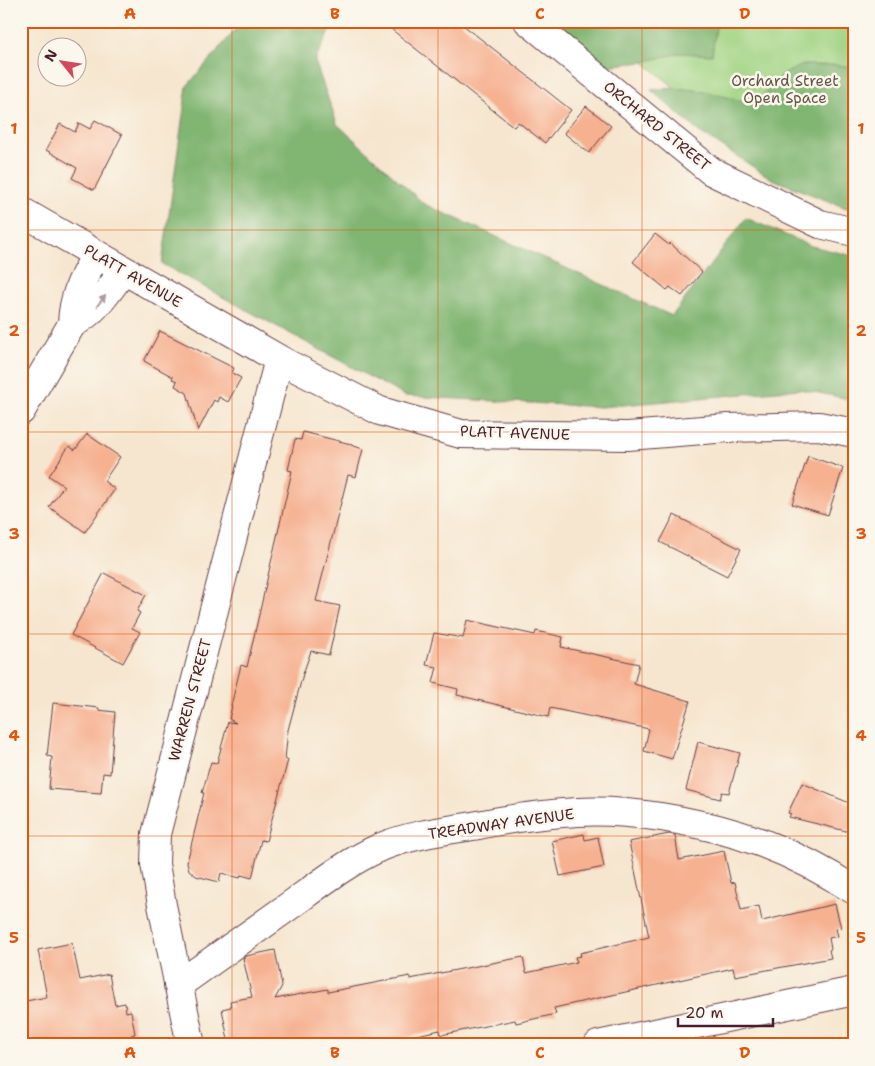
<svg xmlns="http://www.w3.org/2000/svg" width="875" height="1066" viewBox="0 0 875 1066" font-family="'Shantell Sans',sans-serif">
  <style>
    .green { fill: #a2d484; stroke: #767a58 }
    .forest { fill: #81b672; stroke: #666a4e }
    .building { fill: #f6b191 }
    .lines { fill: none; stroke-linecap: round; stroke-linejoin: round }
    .street-casing { stroke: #643d44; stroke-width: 30 }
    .street { stroke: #fff; stroke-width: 28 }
    .oneway { fill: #ae9aa0 }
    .grid { fill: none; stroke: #e0560e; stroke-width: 1; stroke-opacity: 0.55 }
    .labels { text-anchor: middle; stroke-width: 5; stroke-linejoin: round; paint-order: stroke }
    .park-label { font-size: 15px; fill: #645546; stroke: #fbf7ec }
    .street-label { font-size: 15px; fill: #4a1f2b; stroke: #fbf7ec }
    .neatline { fill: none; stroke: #e0560e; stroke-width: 2 }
    .grid-label { font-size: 16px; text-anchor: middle; font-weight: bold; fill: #e0560e }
  </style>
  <rect width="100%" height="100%" fill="#fbf7ec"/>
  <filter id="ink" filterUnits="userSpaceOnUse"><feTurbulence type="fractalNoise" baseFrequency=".02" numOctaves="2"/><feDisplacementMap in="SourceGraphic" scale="10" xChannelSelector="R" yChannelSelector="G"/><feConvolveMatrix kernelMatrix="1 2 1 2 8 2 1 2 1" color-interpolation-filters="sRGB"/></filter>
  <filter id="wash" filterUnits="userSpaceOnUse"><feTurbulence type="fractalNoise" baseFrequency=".0096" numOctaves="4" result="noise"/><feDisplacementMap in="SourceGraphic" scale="20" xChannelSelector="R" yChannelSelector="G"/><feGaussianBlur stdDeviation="1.12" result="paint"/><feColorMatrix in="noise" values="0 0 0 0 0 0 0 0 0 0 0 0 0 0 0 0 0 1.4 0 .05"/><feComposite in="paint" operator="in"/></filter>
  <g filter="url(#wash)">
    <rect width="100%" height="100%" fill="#f6e6cf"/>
    <path class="green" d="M 593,21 L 854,21 L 854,196 L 769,164 Z"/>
    <path class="forest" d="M 243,21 L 334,21 L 315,61 L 337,124 L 424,204 L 672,316 L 746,218 L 811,246 L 854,256 L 854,400 L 799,389 L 601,407 L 405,396 L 162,264 L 187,86 Z
      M 553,21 L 717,21 L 712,55 L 680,53 L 643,62 L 606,66 Z
      M 803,65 L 836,65 L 854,67 L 854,211 L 772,179 L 698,131 L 651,90 L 675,88 L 705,91 L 741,101 L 762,97 L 781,75 Z"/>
    <g id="blocks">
      <path class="building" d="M 381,21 L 458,21 L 571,110 L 545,143 L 518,122 L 514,127 Z
        M 586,106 L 611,126 L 589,153 L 564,133 Z
        M 95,120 L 122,135 L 94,190 L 72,178 L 77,168 L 46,150 L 60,124 L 75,132 L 79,123 L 90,129 Z
        M 655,234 L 669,245 L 670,243 L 702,272 L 682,296 L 670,287 L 667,290 L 633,262 Z
        M 160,331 L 234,368 L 232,373 L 241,378 L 228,402 L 219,397 L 217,402 L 214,400 L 198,431 L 187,393 L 175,386 L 177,381 L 172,379 L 173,377 L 144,361 Z
        M 303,432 L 351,444 L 351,445 L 363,449 L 356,477 L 348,475 L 316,601 L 340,606 L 329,655 L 311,651 L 303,674 L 288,730 L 285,759 L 288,760 L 266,841 L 261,840 L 252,878 L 241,875 L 240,878 L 221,873 L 219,882 L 196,876 L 189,870 L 187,862 L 204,793 L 202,793 L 211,762 L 217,763 L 228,722 L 236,723 L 229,719 L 232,706 L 231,706 L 241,665 L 247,667 L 292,471 L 288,470 L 295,439 L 301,440 Z
        M 87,434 L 120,457 L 104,481 L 115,489 L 85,532 L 49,507 L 64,486 L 49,476 L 69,446 L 75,450 Z
        M 808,456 L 843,468 L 828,515 L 792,504 Z
        M 674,515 L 741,549 L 727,576 L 660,542 Z
        M 104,573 L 146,595 L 137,611 L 140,613 L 132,628 L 140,632 L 123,663 L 71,635 Z
        M 467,620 L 535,635 L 536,631 L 563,637 L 561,647 L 639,664 L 634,684 L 690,701 L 672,759 L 644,751 L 649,729 L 550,708 L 548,717 L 457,695 L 458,689 L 433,683 L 437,667 L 426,665 L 434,633 L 463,638 Z
        M 53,703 L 99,708 L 98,710 L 115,712 L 110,774 L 103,773 L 101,793 L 49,789 L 52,757 L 47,756 Z
        M 698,742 L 740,753 L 729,793 L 722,792 L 720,799 L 686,790 Z
        M 802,783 L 854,805 L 854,833 L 789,817 L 791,814 L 788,813 Z
        M 584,834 L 585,840 L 598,837 L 604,867 L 560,876 L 552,841 Z
        M 669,834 L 675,835 L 679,860 L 724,851 L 731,883 L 735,882 L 741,910 L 759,906 L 762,921 L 835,904 L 841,928 L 836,929 L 838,936 L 829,938 L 831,949 L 829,950 L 831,958 L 735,976 L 733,968 L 554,1008 L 556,1014 L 516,1023 L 515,1020 L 441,1035 L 440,1030 L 370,1045 L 229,1045 L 222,1009 L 231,1007 L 230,1001 L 252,997 L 243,958 L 246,956 L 275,950 L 282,986 L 275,999 L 328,989 L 328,992 L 410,976 L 410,979 L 523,957 L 526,973 L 577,962 L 575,957 L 581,956 L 580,953 L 649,937 L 629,842 Z
        M 72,943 L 80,980 L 109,974 L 115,1005 L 125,1003 L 126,1012 L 131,1011 L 135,1034 L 131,1035 L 133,1045 L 21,1045 L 21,1002 L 47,997 L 38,950 Z"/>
    </g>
  </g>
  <g filter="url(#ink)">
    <use href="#blocks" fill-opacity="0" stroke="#643d44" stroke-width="1"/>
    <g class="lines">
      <g class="street-casing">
        <path id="street" d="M 528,21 L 711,171 L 820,224 L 854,232
          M 21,211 L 284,362 L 380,411 L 461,434 L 628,436 L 728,428 L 819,426 L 854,433
          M 72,324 C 96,311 107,293 123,271
          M 21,411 L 72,324 C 73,296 82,279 96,255
          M 178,985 C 216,958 254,931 292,904 C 321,883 349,861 381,847 C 410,835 442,831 473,826 C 507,819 543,814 578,812 C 606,810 634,813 661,817 C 734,829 791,849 854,890
          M 191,1045 L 162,905 L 155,864 L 156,834 L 279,359
          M 598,1045 L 854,991"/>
      </g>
      <use href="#street" class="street"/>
    </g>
    <defs><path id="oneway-solid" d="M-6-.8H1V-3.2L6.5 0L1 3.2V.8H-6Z" transform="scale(1.25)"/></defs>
    <use class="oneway" href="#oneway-solid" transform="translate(101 301) rotate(-51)"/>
  </g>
  <path class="grid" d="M 232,21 L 232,1045M 438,21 L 438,1045M 642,21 L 642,1045M 21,230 L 854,230M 21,432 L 854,432M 21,634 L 854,634M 21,836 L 854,836"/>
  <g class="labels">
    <g class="park-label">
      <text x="785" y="86">Orchard Street<tspan x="785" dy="17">Open Space</tspan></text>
    </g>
    <g class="street-label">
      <text transform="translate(657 126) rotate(39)" y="5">ORCHARD STREET</text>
      <text transform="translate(133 276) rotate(30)" y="5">PLATT AVENUE</text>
      <text transform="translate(515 433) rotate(2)" y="5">PLATT AVENUE</text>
      <text transform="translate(190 700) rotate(-75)" y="5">WARREN STREET</text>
      <text transform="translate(501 824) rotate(-8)" y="5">TREADWAY AVENUE</text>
    </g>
  </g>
  <rect width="875" height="1066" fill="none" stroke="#fbf7ec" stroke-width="55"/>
  <g transform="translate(62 62) rotate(300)"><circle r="24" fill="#fbf7ec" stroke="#b4a19f"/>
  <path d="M0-4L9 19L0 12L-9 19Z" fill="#d1495b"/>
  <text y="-8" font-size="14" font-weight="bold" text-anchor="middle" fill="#4a1f2b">N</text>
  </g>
  <path d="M678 1018v8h95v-8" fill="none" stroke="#4a1f2b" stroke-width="2.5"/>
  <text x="685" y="1018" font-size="15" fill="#4a1f2b" stroke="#fbf7ec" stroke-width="4" paint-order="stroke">20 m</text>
  <rect x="28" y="28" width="820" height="1010" class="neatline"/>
  <g class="grid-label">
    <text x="130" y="19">A</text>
    <text x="335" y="19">B</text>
    <text x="540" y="19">C</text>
    <text x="745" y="19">D</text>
    <text x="14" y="134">1</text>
    <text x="861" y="134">1</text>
    <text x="14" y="336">2</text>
    <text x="861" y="336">2</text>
    <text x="14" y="539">3</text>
    <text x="861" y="539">3</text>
    <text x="14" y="741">4</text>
    <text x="861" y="741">4</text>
    <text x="14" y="943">5</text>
    <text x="861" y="943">5</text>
    <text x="130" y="1058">A</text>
    <text x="335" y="1058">B</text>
    <text x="540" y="1058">C</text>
    <text x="745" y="1058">D</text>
  </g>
</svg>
